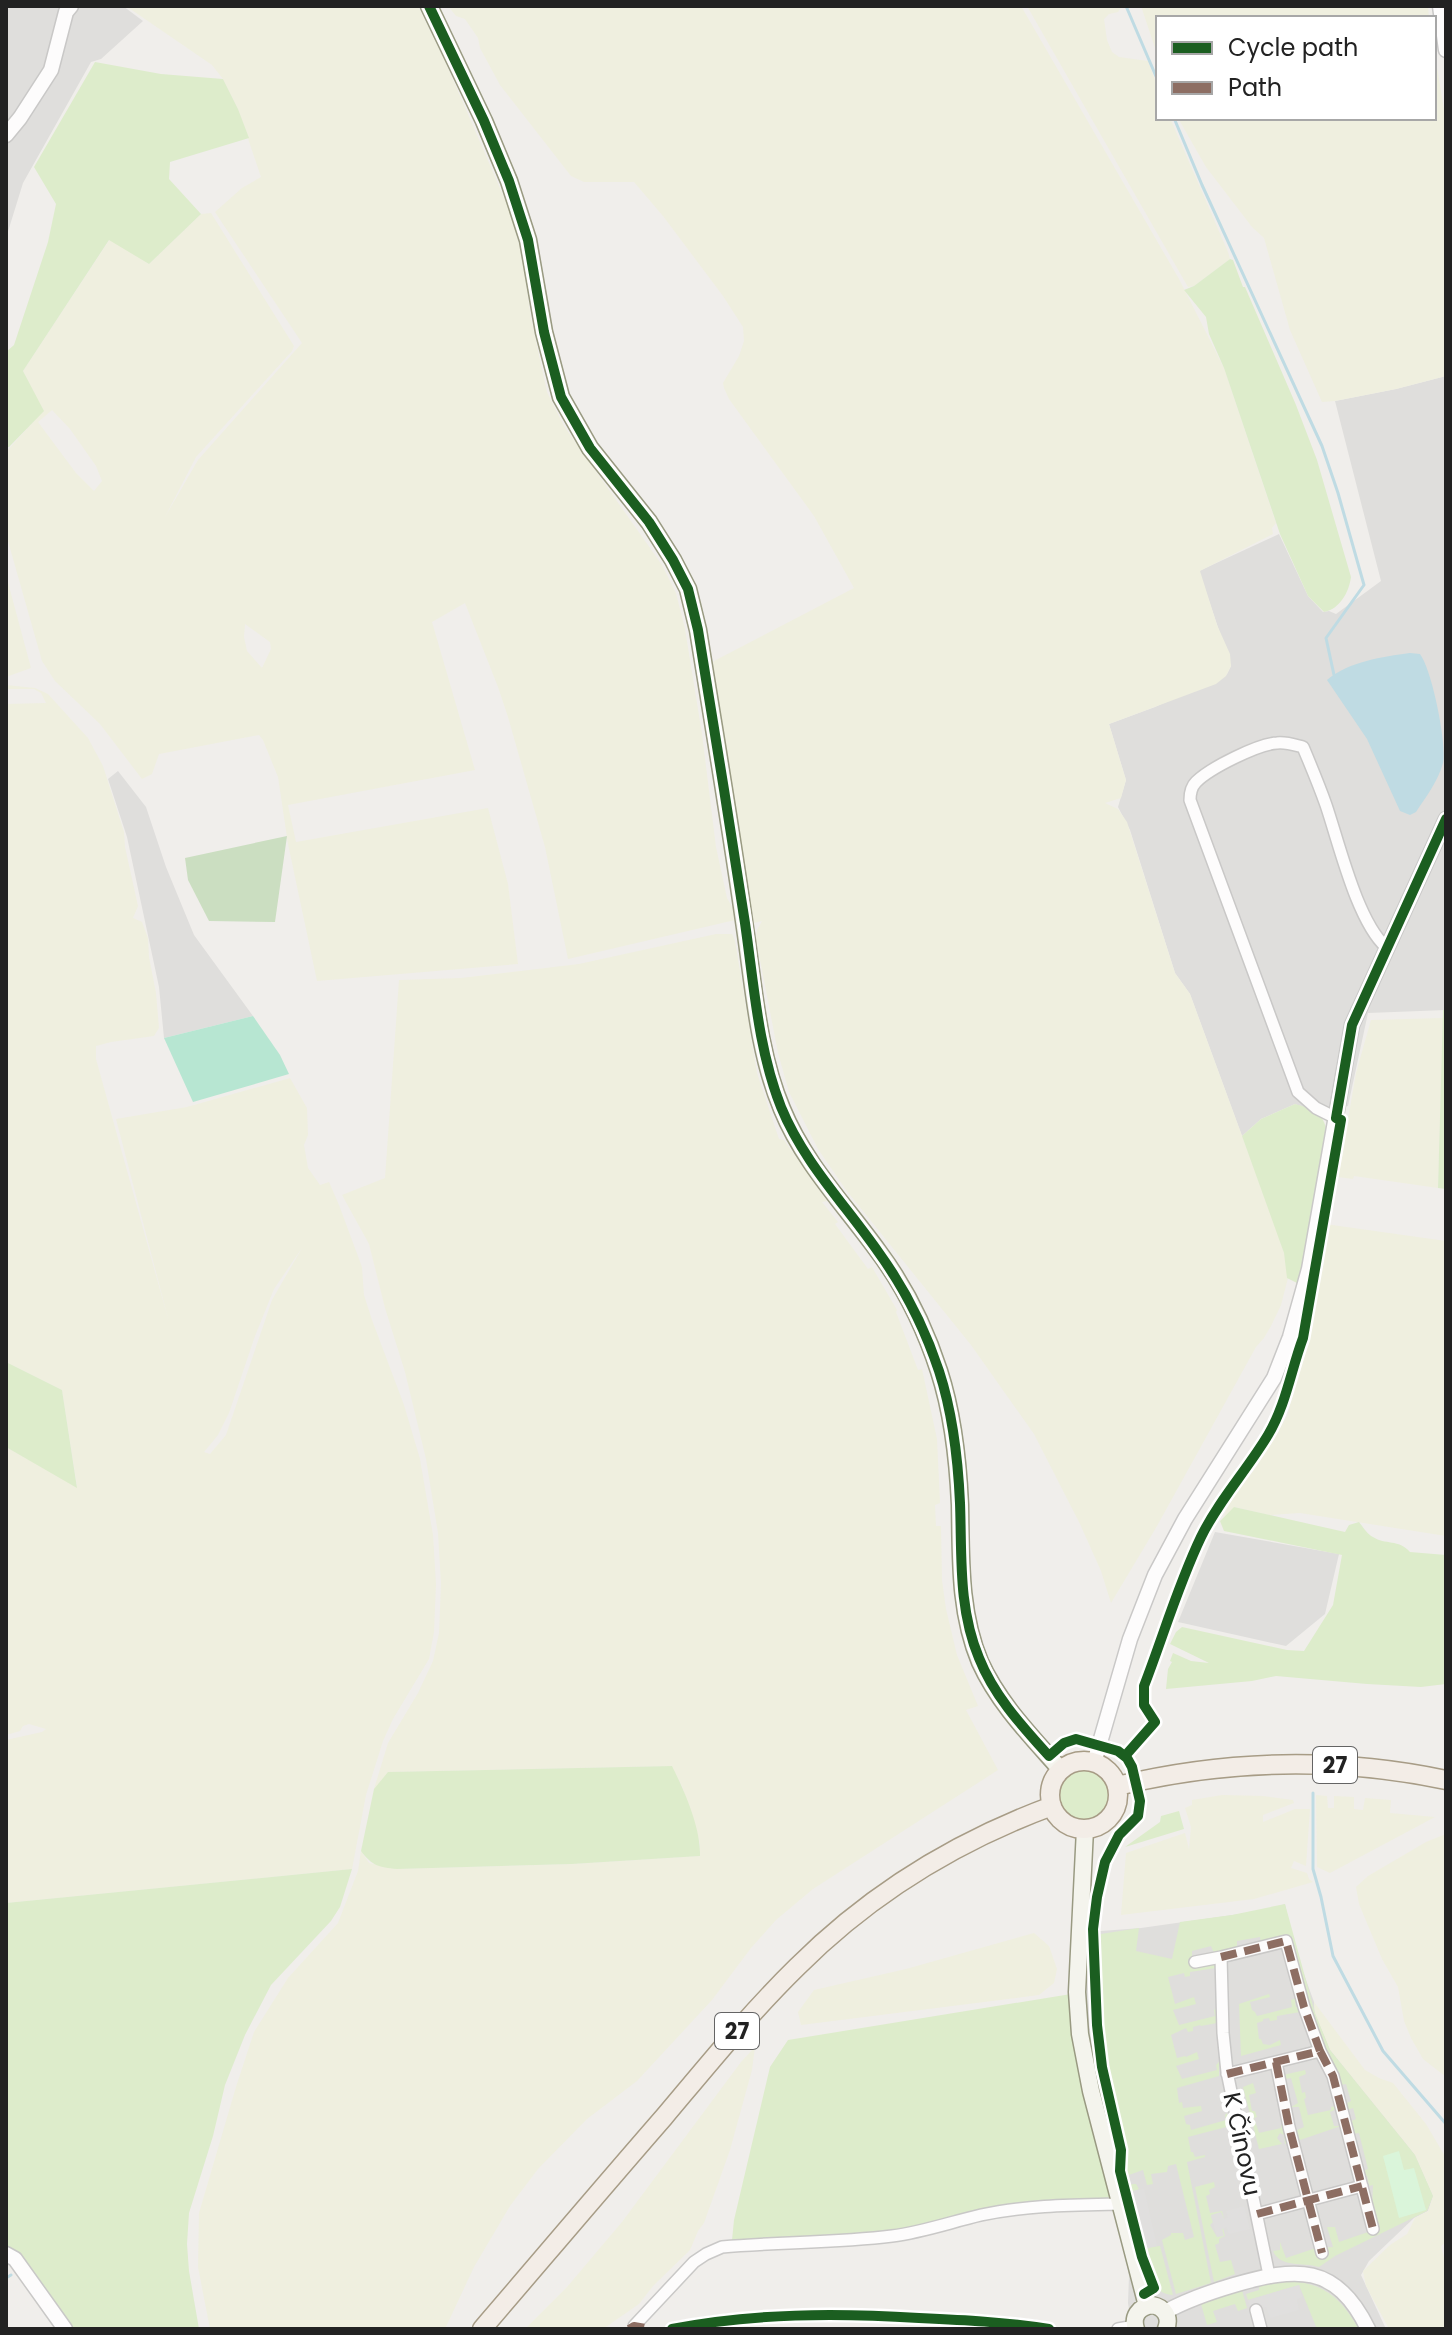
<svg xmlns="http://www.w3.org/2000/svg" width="1452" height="2335" viewBox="0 0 1452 2335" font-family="Poppins,sans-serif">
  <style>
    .residential { fill: #dfdedc }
    .farmland { fill: #efefdf; fill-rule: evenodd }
    .grass { fill: #ddeccb }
    .forest { fill: #cbdec1 }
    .park { fill: #daf5da }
    .pitch { fill: #b7e6d2 }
    .parking { fill: #e0dfde }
    .water { fill: #bfdbe3 }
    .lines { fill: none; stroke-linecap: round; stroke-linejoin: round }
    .stream { stroke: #bfdbe3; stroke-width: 3 }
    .minor-casing { stroke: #c9c8c7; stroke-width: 14 }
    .tertiary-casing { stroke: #c9c8c7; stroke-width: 17 }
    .secondary-casing { stroke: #999a82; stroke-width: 19 }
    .primary-casing { stroke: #a79c86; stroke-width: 21 }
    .minor { stroke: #fdfcfc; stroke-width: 11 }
    .tertiary { stroke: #fdfcfc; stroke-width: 14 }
    .secondary { stroke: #f4f4ed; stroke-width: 16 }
    .primary { stroke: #f3ede7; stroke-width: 18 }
    .quiet { stroke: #8d6e63; stroke-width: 8; stroke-dasharray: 16 8; stroke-linecap: butt }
    .cycleway-casing { stroke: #fff; stroke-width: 15 }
    .cycleway { stroke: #1b5e20; stroke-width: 10 }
    .labels { text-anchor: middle; stroke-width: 8; stroke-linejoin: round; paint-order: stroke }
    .shield { fill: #fff; stroke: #646464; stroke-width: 2 }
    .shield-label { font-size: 22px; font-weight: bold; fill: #222 }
    .street-label { font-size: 24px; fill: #222; stroke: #fff }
  </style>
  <rect width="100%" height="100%" fill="#f0eeeb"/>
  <path class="residential" d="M 7,6 L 123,6 L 143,21 L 101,59 L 91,62 L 23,183 L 6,238 Z
    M 1446,376 L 1446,1010 L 1368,1013 L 1348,1106 L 1318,1113 L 1295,1104 L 1261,1119 L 1242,1136 L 1190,994 L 1175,973 L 1130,830 L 1118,807 L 1126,780 L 1109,724 L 1155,707 L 1227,674 L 1231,666 L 1199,571 L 1279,534 L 1308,596 L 1323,612 L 1329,611 L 1336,614 L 1381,581 L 1335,401 L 1396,389 Z
    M 118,771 L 146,807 L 166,867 L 194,935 L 253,1016 L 164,1038 L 159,987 L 127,837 L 108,779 Z
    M 1215,1532 L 1339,1554 L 1325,1614 L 1286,1646 L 1178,1622 Z
    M 1285,1904 L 1293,1944 L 1314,2002 L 1315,2014 L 1415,2155 L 1433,2196 L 1428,2211 L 1414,2218 L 1369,2261 L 1361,2275 L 1386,2329 L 1132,2329 L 1128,2303 L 1129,2276 L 1116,2199 L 1075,2046 L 1078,1957 L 1088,1932 L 1141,1928 L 1268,1910 Z"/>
  <path class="farmland" d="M 126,6 L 418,6 L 445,61 L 509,209 L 522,255 L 531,318 L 547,392 L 564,426 L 662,565 L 676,593 L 685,629 L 702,734 L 716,847 L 727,898 L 734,910 L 735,920 L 568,959 L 545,847 L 508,717 L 498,687 L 465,603 L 432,622 L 475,770 L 288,805 L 296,842 L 488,808 L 508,884 L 518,964 L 317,981 L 288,844 L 278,777 L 263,740 L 259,735 L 159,754 L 152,774 L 142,779 L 100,724 L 55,681 L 42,661 L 6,534 L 6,452 L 43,411 L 23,371 L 110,239 L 149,264 L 201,214 L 211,213 L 294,346 L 292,351 L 196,457 L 165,517 L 198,460 L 302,343 L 215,212 L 242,188 L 261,177 L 238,109 L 223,79 L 212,65 ZM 52,410 L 70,429 L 96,466 L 102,481 L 94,491 L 76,473 L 38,422 ZM 245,624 L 270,642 L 271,649 L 262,668 L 247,651 L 244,637 Z
    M 448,6 L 1021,6 L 1179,279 L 1224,368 L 1276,523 L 1272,528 L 1273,534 L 1200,571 L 1217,625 L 1230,654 L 1231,666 L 1226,676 L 1216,684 L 1109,724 L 1126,780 L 1121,798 L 1105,803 L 1118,809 L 1127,822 L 1175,973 L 1190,994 L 1277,1231 L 1284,1253 L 1288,1278 L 1281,1305 L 1271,1326 L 1264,1338 L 1256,1347 L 1157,1526 L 1111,1603 L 1101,1571 L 1080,1524 L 1034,1434 L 971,1345 L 846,1190 L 818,1149 L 789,1092 L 778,1053 L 756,939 L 757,930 L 762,921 L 754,923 L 712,664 L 714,661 L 854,588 L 814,516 L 729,399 L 724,388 L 723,383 L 739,356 L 744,341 L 743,327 L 723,296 L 663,216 L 634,182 L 584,182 L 571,176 L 500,85 L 480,48 L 478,38 L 465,19 L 456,16 Z
    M 1027,6 L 1122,6 L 1118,12 L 1109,14 L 1104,19 L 1107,40 L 1112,52 L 1119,57 L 1148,61 L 1158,88 L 1158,118 L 1170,118 L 1228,252 L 1230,259 L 1194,286 L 1188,287 Z
    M 1141,6 L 1428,6 L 1429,18 L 1158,18 L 1158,57 Z
    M 1434,49 L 1446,122 L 1446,376 L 1396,389 L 1335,401 L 1322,402 L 1290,330 L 1264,238 L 1252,227 L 1206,167 L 1178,118 L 1434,118 Z
    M 6,575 L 31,668 L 6,677 Z
    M 6,685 L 35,688 L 48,694 L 88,738 L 103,766 L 124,832 L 125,847 L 138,906 L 133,918 L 142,922 L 148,938 L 149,957 L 156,993 L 159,1028 L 154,1036 L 111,1042 L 96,1046 L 96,1059 L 169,1322 L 116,1119 L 187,1107 L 290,1078 L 307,1108 L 308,1135 L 304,1145 L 308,1168 L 320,1185 L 329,1182 L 339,1205 L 362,1267 L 364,1295 L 372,1320 L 404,1405 L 420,1459 L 433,1535 L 436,1584 L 434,1632 L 429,1659 L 393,1719 L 383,1741 L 366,1795 L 352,1869 L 6,1903 L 6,1740 L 42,1732 L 46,1729 L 29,1724 L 23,1726 L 20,1731 L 6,1735 L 6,1447 L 77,1486 L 62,1390 L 6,1362 L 6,704 L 46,703 L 41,693 L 34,689 L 6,689 ZM 302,1248 L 272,1300 L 226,1435 L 210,1454 L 204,1452 L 218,1435 L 229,1413 L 255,1336 L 274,1289 Z
    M 716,934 L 732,934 L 735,941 L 757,1073 L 779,1139 L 784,1140 L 827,1201 L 822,1202 L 838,1222 L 835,1224 L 868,1269 L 872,1267 L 897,1310 L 896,1312 L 918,1370 L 922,1369 L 937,1439 L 940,1503 L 935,1505 L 936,1526 L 941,1526 L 942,1580 L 946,1609 L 957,1655 L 978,1706 L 966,1710 L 998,1770 L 813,1889 L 776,1920 L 751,1948 L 712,2000 L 637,2081 L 587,2119 L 538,2169 L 510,2206 L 474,2267 L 445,2329 L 210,2329 L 198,2267 L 199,2213 L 236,2087 L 254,2032 L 288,1978 L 338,1923 L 358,1871 L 361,1851 L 369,1863 L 397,1869 L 572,1864 L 700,1856 L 700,1843 L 682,1786 L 671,1766 L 389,1772 L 374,1789 L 388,1743 L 418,1693 L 433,1661 L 439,1633 L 441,1584 L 438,1533 L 426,1459 L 405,1372 L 385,1308 L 369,1244 L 342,1195 L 385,1178 L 399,980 L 461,978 L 579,964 Z
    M 1443,1018 L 1438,1188 L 1354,1176 L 1353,1179 L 1338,1177 L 1356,1073 L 1371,1020 Z
    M 1325,1224 L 1446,1241 L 1446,1536 L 1300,1513 L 1269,1515 L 1235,1507 L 1223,1517 L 1232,1499 L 1257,1466 L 1287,1416 L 1299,1373 Z
    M 1222,1795 L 1263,1796 L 1293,1800 L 1294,1803 L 1263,1815 L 1263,1822 L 1295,1809 L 1310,1809 L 1306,1866 L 1294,1861 L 1291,1868 L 1307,1873 L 1309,1879 L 1313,1882 L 1254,1899 L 1121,1915 L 1126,1853 L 1185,1833 L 1189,1849 L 1191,1827 L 1185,1808 L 1192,1805 L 1192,1800 Z
    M 1316,1795 L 1327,1796 L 1328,1808 L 1334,1808 L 1334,1796 L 1354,1797 L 1354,1809 L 1363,1810 L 1365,1798 L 1391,1800 L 1390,1813 L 1435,1817 L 1330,1873 L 1317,1867 Z
    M 1446,1834 L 1446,2077 L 1423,2059 L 1411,2038 L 1404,2021 L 1398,1987 L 1382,1959 L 1359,1904 L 1356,1887 L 1368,1876 L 1426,1842 Z
    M 1034,1933 L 1049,1946 L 1057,1969 L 1054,1983 L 1039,1995 L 801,2025 L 798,2012 L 814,1990 L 906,1969 Z
    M 1314,2002 L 1365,2070 L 1379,2078 L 1393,2083 L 1426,2124 L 1446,2158 L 1446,2242 L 1441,2246 L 1446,2266 L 1446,2329 L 1389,2329 L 1366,2286 L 1363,2271 L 1390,2245 L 1407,2234 L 1415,2218 L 1428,2211 L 1433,2196 L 1415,2155 L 1330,2050 L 1315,2014 Z
    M 755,2047 L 752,2070 L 730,2150 L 704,2223 L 698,2231 L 690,2250 L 653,2286 L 639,2304 L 603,2329 L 525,2329 L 567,2287 L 622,2222 L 741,2062 Z"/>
  <path class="grass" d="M 95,62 L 161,74 L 223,79 L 238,109 L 249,138 L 170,162 L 169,179 L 201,214 L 149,264 L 109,240 L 23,371 L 44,411 L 9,447 L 6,447 L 6,352 L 14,345 L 48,242 L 56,204 L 34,167 Z
    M 1230,259 L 1233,260 L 1243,287 L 1245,287 L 1296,405 L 1317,460 L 1351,577 C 1349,592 1340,609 1324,612 L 1308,596 L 1280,534 L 1224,368 L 1209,334 L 1206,317 L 1184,290 L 1194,286 Z
    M 1443,1010 L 1446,1010 L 1446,1189 L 1438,1188 Z
    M 1295,1104 C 1310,1108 1322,1111 1326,1128 L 1306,1254 L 1299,1284 L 1287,1278 L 1284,1253 L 1242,1136 L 1261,1119 Z
    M 6,1362 L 62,1390 L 77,1488 L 6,1447 Z
    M 1234,1507 L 1345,1532 L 1349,1525 L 1359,1522 C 1363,1527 1367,1534 1373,1537 C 1385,1545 1399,1539 1410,1552 L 1446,1555 L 1446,1684 L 1421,1687 L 1367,1684 L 1276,1676 L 1252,1681 L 1166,1689 L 1168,1669 L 1172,1662 L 1170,1661 L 1173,1653 L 1191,1661 L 1209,1663 L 1170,1644 L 1176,1632 L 1182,1627 L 1287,1650 L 1304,1651 L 1333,1605 L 1342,1555 L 1224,1531 L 1220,1521 Z
    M 672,1766 C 684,1790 701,1828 700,1856 L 572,1864 L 397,1869 C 379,1867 372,1866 361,1851 L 374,1789 L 388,1772 Z
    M1058 1795a26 26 0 1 1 52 0a26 26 0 1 1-52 0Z
    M 1179,1811 L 1184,1829 L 1125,1847 L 1160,1822 L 1161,1816 Z
    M 352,1869 L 340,1907 L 331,1921 L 271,1985 L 245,2035 L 225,2085 L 213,2136 L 189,2213 L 187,2244 L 189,2271 L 199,2329 L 71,2329 L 6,2250 L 6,1903 Z
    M 1285,1904 L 1315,2013 L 1330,2050 L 1415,2155 L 1433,2196 L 1427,2211 L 1335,2256 L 1319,2267 C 1303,2262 1280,2268 1273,2251 L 1280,2250 L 1280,2242 L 1286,2258 L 1316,2248 L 1333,2247 L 1327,2227 L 1335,2227 L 1339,2242 L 1371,2231 L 1373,2185 L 1369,2186 L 1367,2176 L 1364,2177 L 1363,2171 L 1368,2169 L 1359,2133 L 1353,2134 L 1349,2122 L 1356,2119 L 1353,2108 L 1347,2110 L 1345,2104 L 1351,2101 L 1346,2084 L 1341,2085 L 1316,2030 L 1290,1938 L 1261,1943 L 1260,1937 L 1237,1941 L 1237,1948 L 1214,1953 L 1211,1946 L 1192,1951 L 1192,1958 L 1215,1963 L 1216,1968 L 1190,1972 L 1190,1976 L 1185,1977 L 1184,1973 L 1168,1977 L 1175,2004 L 1194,1997 L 1196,2004 L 1173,2010 L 1179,2025 L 1215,2016 L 1214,2010 L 1217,2008 L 1217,2023 L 1201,2026 L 1200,2025 L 1193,2027 L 1193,2031 L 1188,2032 L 1186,2028 L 1171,2035 L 1177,2058 L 1185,2056 L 1186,2057 L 1197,2052 L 1199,2059 L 1176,2066 L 1182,2079 L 1217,2070 L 1216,2065 L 1219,2062 L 1219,2076 L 1177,2088 L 1179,2103 L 1182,2102 L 1183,2108 L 1201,2106 L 1202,2111 L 1184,2116 L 1186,2124 L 1190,2125 L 1191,2130 L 1226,2120 L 1225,2115 L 1227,2113 L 1230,2126 L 1188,2137 L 1191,2152 L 1193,2152 L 1195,2157 L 1205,2155 L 1205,2157 L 1187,2162 L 1211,2283 L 1176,2294 L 1162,2240 L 1171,2235 L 1171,2233 L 1183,2233 L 1185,2240 L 1194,2237 L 1176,2164 L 1168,2166 L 1167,2172 L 1151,2174 L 1153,2184 L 1147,2185 L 1143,2170 L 1123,2177 L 1127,2152 L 1113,2094 L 1105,2048 L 1102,2019 L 1101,1934 L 1139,1928 L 1136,1951 L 1172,1959 L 1180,1922 L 1232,1915 Z
    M 1071,1994 L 1116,2199 L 849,2236 L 732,2240 L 734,2220 L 770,2067 L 788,2040 Z
    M 1269,1994 L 1270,1997 L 1250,2002 L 1252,2010 L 1255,2012 L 1257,2016 L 1292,2007 L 1291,2000 L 1296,1998 L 1298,2002 L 1295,2003 L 1296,2007 L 1299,2006 L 1300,2012 L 1277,2016 L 1277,2020 L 1270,2021 L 1269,2018 L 1263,2019 L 1263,2021 L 1257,2023 L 1259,2039 L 1261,2039 L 1263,2044 L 1270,2045 L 1280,2040 L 1281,2045 L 1241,2056 L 1239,2004 Z
    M 1305,2070 L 1306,2074 L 1299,2077 L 1302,2093 L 1305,2092 L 1306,2098 L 1304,2099 L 1308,2115 L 1331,2110 L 1331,2107 L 1335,2106 L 1337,2109 L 1330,2112 L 1334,2126 L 1341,2126 L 1297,2141 L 1295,2131 L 1304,2127 L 1299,2107 L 1291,2107 L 1298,2103 L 1291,2078 L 1285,2079 L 1283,2075 Z
    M 1253,2083 L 1256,2093 L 1249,2095 L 1252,2111 L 1255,2111 L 1257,2117 L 1254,2118 L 1259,2133 L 1281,2128 L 1281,2125 L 1286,2124 L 1291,2142 L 1285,2144 L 1284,2135 L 1280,2133 L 1277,2138 L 1282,2144 L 1259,2149 L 1243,2087 Z
    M 1214,2182 L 1215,2187 L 1209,2190 L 1210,2194 L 1206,2196 L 1210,2213 L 1222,2211 L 1224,2219 L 1211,2216 L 1213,2222 L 1210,2225 L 1217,2237 L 1223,2228 L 1225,2236 L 1219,2239 L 1219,2243 L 1215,2245 L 1220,2262 L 1231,2260 L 1235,2274 L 1214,2282 L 1195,2187 Z
    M 1133,2184 L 1136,2184 L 1139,2189 L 1132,2192 L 1145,2248 L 1160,2246 L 1173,2295 C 1148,2295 1145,2258 1139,2239 L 1134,2240 L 1122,2190 L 1125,2186 Z
    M 1286,2281 C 1324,2282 1341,2298 1359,2329 L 1317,2329 L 1299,2285 L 1248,2300 L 1246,2294 L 1259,2290 L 1259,2285 Z
    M 1242,2290 L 1247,2308 L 1238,2311 L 1235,2304 L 1213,2311 L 1217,2322 L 1207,2325 L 1201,2304 Z"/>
  <path class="forest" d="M 287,836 L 275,922 L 209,921 L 188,880 L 185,858 Z"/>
  <path class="park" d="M 1399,2151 L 1404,2170 L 1414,2168 L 1426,2210 L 1399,2218 L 1383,2156 Z"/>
  <path class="pitch" d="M 253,1016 L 280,1055 L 289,1074 L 193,1102 L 164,1038 Z"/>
  <path class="parking" d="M 1144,2189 L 1157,2246 L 1145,2249 L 1132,2191 Z
    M 1244,2206 L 1250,2229 L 1229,2234 L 1226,2227 L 1222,2229 L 1224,2236 L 1217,2237 L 1211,2215 L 1221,2212 L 1224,2219 L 1228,2218 L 1226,2211 Z
    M 1299,2285 L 1302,2297 L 1297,2299 L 1299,2310 L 1270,2318 L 1266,2307 L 1251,2311 L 1248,2300 Z"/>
  <path class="water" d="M 1410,653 L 1420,654 C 1432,670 1447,744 1443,763 C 1438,781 1426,797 1416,812 L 1410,815 L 1400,811 L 1367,739 L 1327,680 C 1350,661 1382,657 1410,653 Z"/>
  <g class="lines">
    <path class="stream" d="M 1126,6 L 1158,81
      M 1174,118 L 1202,185 L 1322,446 L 1338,493 L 1364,585 L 1326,638 L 1334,675
      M 1313,1793 L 1313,1869 L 1321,1897 L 1333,1956 L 1383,2051 L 1446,2124
      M 6,2278 L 11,2275"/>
    <g class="minor-casing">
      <path id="minor" d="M 1336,1118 L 1316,1108 L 1298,1092 L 1190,800 C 1190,794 1191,787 1196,782 C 1210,768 1258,744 1277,743 C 1286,742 1295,745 1303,747 C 1311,766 1319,785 1326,805 C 1339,843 1357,921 1386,947
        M 1221,1957 L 1286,1941 L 1304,2007 L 1320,2051
        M 1195,1962 L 1221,1957 L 1223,2033 L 1227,2072 L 1269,2275
        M 1276,2062 L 1289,2127 L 1322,2253
        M 1227,2074 L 1320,2051 L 1333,2076 L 1373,2229
        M 1257,2214 L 1362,2186
        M 1256,2310 L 1261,2329
        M 634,2326 L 694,2262 L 706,2254 L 722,2247 C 778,2242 836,2243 892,2236 C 923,2232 951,2222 981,2215 C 1027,2205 1075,2205 1121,2204
        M 672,2329 C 753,2313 837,2313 919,2318 C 963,2320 1006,2322 1049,2329
        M 1118,2329 L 1135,2326"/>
    </g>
    <g class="tertiary-casing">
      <path id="tertiary" d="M 1440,6 L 1446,50
        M 6,135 L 20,118 L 51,70 L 66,12 L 71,6
        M 1094,1763 L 1130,1639 L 1155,1575 L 1185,1519 L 1274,1378 L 1290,1337 L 1309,1269 L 1352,1025 L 1446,819
        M 6,2254 L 15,2259 L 65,2329
        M 1165,2312 C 1187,2300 1210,2292 1234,2285 C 1296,2267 1336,2263 1368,2329"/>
    </g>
    <g class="secondary-casing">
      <path id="secondary" d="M 429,6 L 484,121 L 509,181 L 528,240 L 544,332 L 561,397 L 590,448 L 649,522 L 673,560 L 688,589 L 698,630 C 714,729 731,828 745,928 C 754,988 758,1052 782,1109 C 804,1163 844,1204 878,1251 C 905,1287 925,1328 939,1371 C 953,1414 958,1460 960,1505 C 961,1558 959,1612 980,1662 C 999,1704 1032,1737 1061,1770
        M 1085,1829 L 1077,1992 L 1080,2034 L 1091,2091 L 1147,2306
        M 1136,2329 C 1132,2317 1138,2307 1152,2305 C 1164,2307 1171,2317 1166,2329"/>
    </g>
    <g class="primary-casing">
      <path id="primary" d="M1050 1795a34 34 0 1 1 68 0a34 34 0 1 1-68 0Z
        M 1117,1786 C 1225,1760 1337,1757 1446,1780
        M 482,2329 C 543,2258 603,2187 664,2117 C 707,2066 749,2014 797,1967 C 869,1895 957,1841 1052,1806"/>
    </g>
    <use href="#minor" class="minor"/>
    <use href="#tertiary" class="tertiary"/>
    <use href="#secondary" class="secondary"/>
    <use href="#primary" class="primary"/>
    <path class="quiet" d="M 1221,1957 L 1286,1941 L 1304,2007 L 1320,2051
      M 1276,2062 L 1289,2127 L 1322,2253
      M 1227,2074 L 1320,2051 L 1333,2076 L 1373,2229
      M 1257,2214 L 1362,2186
      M 629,2329 L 634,2326 L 651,2329"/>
    <g class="cycleway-casing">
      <path id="cycleway" d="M 429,6 L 484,121 L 509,181 L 528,240 L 544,332 L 561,397 L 590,448 L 649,522 L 673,560 L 688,589 L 698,630 C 714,728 730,825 745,923 C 754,985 758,1049 781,1107 C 804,1163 845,1204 879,1253 C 905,1289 925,1329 939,1371 C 953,1414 958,1458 960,1503 C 962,1555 958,1608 979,1658 C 994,1696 1022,1726 1049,1756 L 1064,1743 L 1076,1739 L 1118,1751 L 1127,1758 L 1132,1767 L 1140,1801 L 1138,1816 L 1119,1835 L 1105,1862 L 1097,1897 L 1093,1929 L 1097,2025 L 1102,2067 L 1121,2150 L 1120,2171 L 1142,2257 L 1154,2288 L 1144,2294
        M 1125,1756 L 1155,1722 L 1144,1705 L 1144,1686 C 1163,1637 1178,1585 1201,1537 C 1219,1500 1247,1470 1268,1435 C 1286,1405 1291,1370 1303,1338 L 1341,1120 L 1336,1118 L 1352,1025 L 1446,819
        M 672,2329 C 753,2313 837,2313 919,2318 C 963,2320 1006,2322 1049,2329"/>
    </g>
    <use href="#cycleway" class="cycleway"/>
  </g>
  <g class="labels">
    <g class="shield">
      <rect x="1313" y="1747" width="44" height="36" rx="6"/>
      <rect x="715" y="2013" width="44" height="36" rx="6"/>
    </g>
    <g class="shield-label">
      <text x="1335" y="1773">27</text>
      <text x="737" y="2039">27</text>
    </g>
    <g class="street-label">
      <text transform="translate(1242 2144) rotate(78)" y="8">K Čínovu</text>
    </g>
  </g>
  <rect width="1452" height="2335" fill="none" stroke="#222222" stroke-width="16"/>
  <rect x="1156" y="16" width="280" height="104" fill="#ffffff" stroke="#a7a7a7" stroke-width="2"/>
  <rect x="1172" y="42" width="40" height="12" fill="#1b5e20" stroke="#a7a7a7" stroke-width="2"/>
  <text x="1228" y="56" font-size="24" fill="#222222">Cycle path</text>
  <rect x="1172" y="82" width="40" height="12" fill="#8d6e63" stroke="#a7a7a7" stroke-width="2"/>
  <text x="1228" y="96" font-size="24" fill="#222222">Path</text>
</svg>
